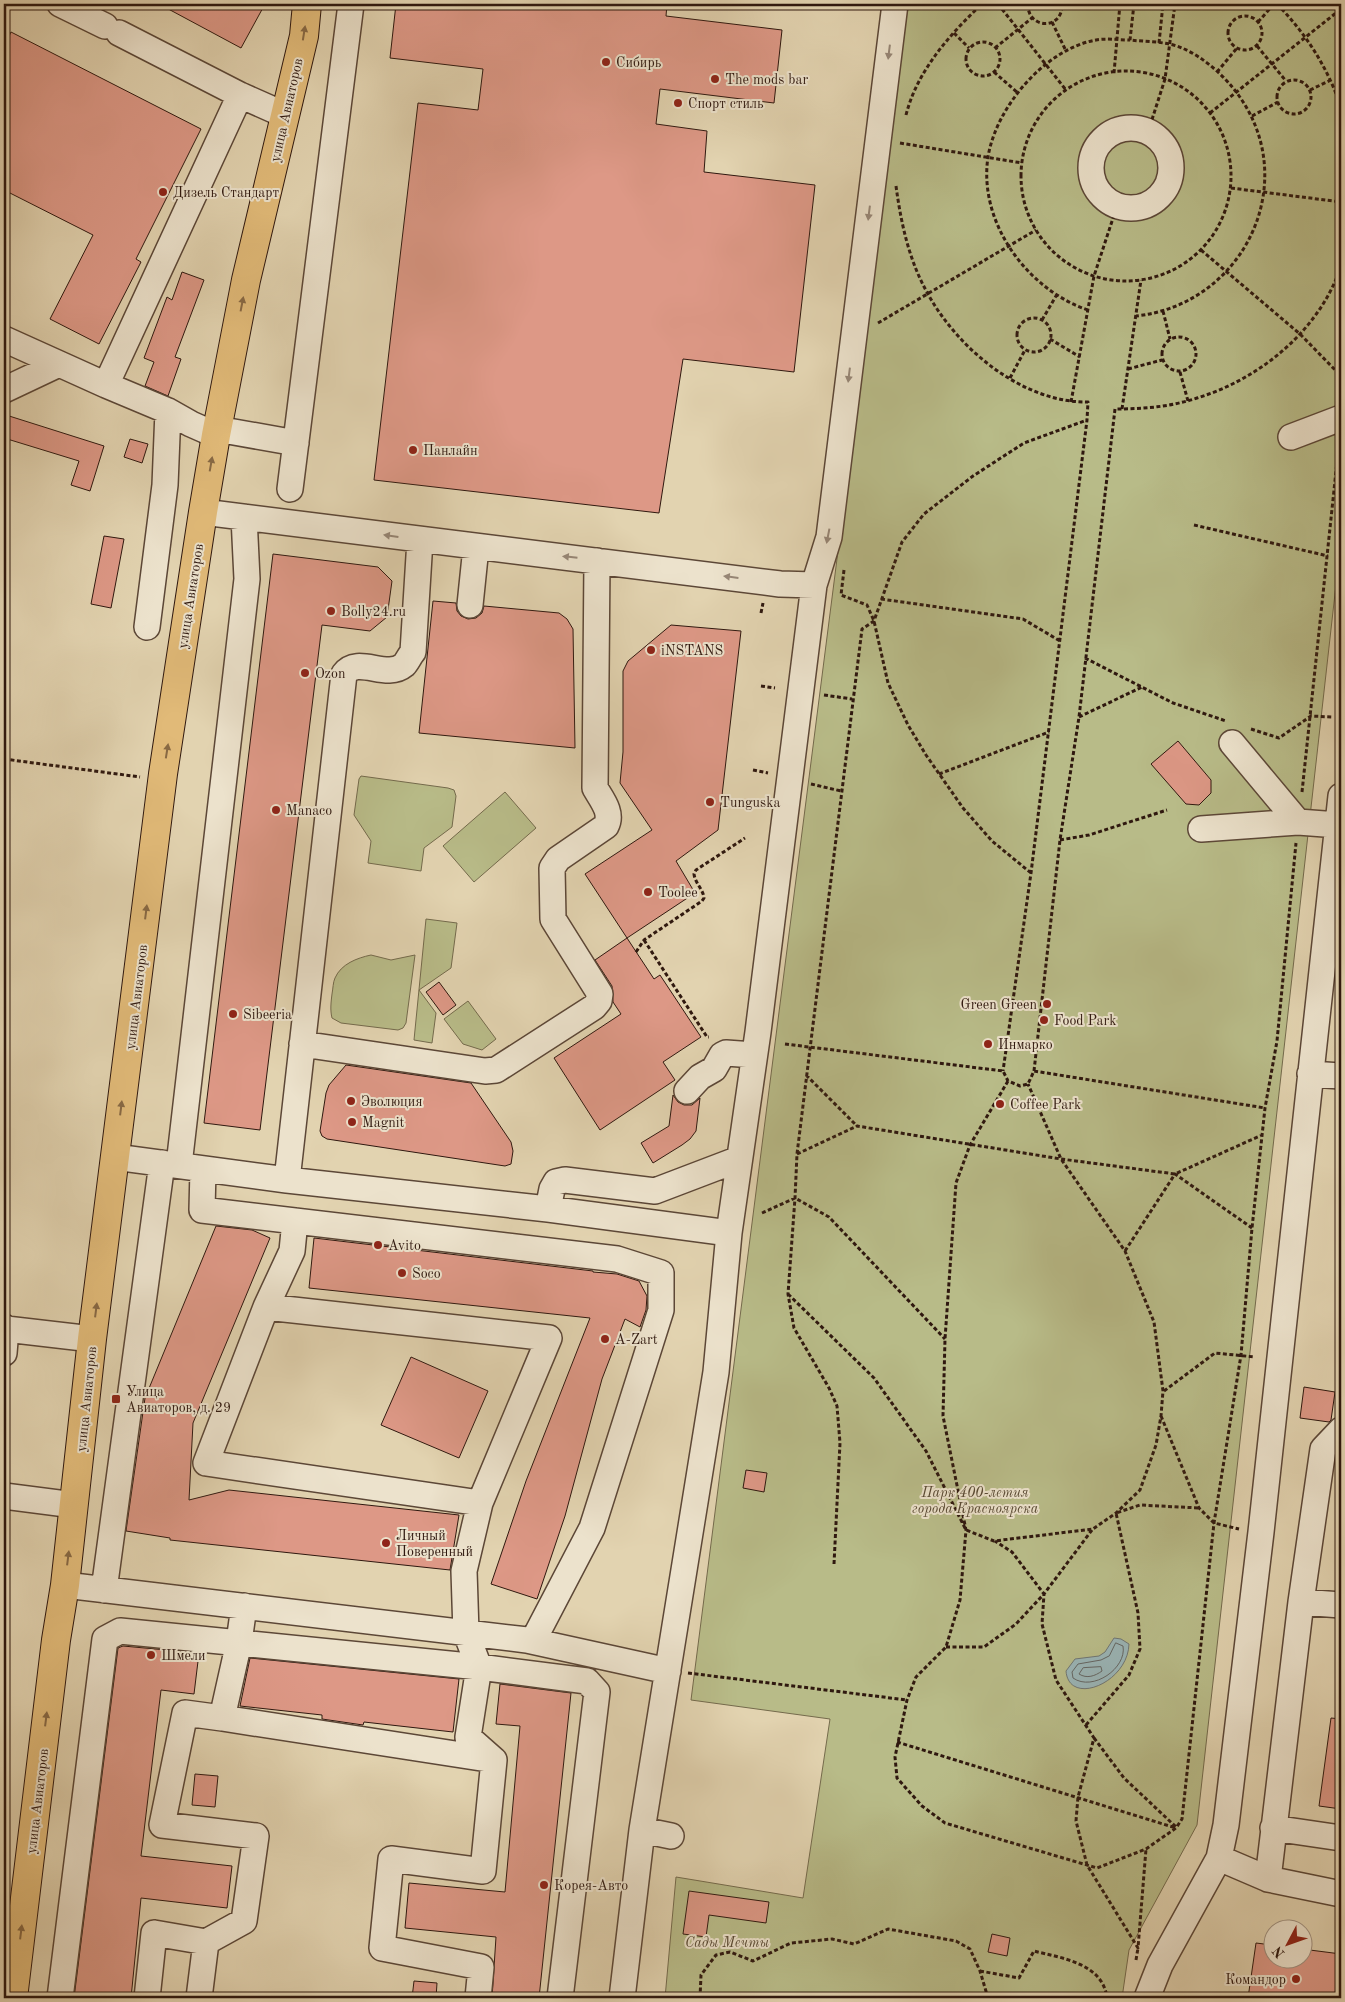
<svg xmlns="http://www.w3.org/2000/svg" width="1345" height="2002" viewBox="0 0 1345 2002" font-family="'Old Standard TT',serif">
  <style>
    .green { fill: #b8bb88; stroke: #746a4c }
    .water { fill: #9ab5b7; stroke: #6f7674 }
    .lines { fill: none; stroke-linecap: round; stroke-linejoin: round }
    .shore { stroke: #646663; stroke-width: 1 }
    .building { fill: #dd9886; stroke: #2f180f }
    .minor-casing { stroke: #5c4737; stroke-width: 28 }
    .major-casing { stroke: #2f180f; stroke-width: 30 }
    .path { stroke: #2f180f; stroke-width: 3; stroke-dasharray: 4 2.5; stroke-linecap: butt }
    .minor { stroke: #ece2cc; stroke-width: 25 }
    .major { stroke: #e1ba78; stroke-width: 28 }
    .oneway { fill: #886944 }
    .oneway2 { fill: #978777 }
    .poi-dot { fill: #8f2418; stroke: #ece2cc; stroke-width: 2 }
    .labels { text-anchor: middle; stroke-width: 4; stroke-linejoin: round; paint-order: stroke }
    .poi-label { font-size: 14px; fill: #2f180f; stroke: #ece2cc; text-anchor: start }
    .street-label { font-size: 14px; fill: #2f180f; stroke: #ece2cc }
    .park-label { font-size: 14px; font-style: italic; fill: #584933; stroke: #ece2cc }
  </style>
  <rect width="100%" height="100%" fill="#e2d3b0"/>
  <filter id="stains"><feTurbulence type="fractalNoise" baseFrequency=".004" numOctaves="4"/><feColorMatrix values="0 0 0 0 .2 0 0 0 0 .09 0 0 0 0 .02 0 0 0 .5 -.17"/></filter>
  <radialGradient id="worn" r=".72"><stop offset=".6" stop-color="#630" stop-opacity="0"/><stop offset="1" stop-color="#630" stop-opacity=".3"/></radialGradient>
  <path class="green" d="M 908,4 L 1341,4 L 1341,540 L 1197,1825 L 1129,1950 L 1122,1998 L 665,1998 L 676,1877 L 803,1898 L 830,1719 L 691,1700 Z
    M 361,776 L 448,788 L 454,790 L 456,796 L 452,827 L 424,848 L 421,871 L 368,863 L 371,841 L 354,815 L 359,779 Z
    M 505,792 L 536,828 L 474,882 L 443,846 Z
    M 426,919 L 457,923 L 451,968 L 419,990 L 436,1013 L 432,1043 L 414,1040 Z
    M 371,955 L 391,960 L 415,955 L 406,1023 L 403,1028 L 398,1030 L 341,1023 L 332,1018 C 330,1010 331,1002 332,994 C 333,989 333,982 335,978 C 341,964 357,958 371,955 Z
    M 468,1001 L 496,1039 L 482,1050 L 463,1044 L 444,1019 Z"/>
  <path class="water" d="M 1114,1638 L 1121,1639 L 1129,1644 C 1128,1683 1069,1707 1066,1671 L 1075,1659 L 1099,1656 L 1105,1652 Z"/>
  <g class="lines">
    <path class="shore" d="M 1116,1643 L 1123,1646 C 1127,1668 1093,1692 1073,1678 L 1072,1672 L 1078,1664 L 1101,1660 L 1109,1656 Z
      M 1101,1667 L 1102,1671 C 1095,1676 1087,1679 1079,1674 L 1083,1668 Z"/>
  </g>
  <path class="building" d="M 159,4 L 265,4 L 241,48 Z
    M 396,4 L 667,4 L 666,16 L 782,30 L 774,103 L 660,89 L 656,124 L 707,131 L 704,172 L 815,185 L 794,372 L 683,359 L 659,513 L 374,480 L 418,103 L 478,110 L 483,69 L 390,58 Z
    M 11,32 L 201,129 L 136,259 L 141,262 L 99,344 L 50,319 L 93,235 L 4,190 L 4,46 Z
    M 182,272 L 204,280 L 175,357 L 181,359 L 168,396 L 145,386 L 154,362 L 144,358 L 167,297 L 172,300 Z
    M 6,415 L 104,446 L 90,491 L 71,485 L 79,461 L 4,438 L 4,424 Z
    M 130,439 L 148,444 L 142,463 L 124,457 Z
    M 104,536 L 124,539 L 111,608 L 91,604 Z
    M 273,554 L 378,567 L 392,581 L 387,617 L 370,631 L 322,625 L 260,1130 L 204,1123 Z
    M 433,601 L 456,603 L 457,611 L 461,616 L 468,619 L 476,618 L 482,613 L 484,606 L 559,613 L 567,619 L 573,629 L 575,748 L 419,733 Z
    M 671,625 L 741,631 L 718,830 L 676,861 L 695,893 L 627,938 L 585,874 L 652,830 L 620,783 L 623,752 L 623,671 L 628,661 Z
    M 1178,741 L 1211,780 L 1211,793 L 1199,805 L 1186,804 L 1151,764 Z
    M 627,938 L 654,979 L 660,975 L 701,1037 L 663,1062 L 675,1080 L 600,1130 L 554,1058 L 621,1014 L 613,1002 L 612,986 L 595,960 Z
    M 439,982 L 456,1005 L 443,1015 L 426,992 Z
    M 346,1065 L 471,1083 L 511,1142 L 513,1151 L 511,1164 L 505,1166 L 327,1139 L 322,1136 L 320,1131 L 326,1093 L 329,1085 Z
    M 673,1095 L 678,1102 L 684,1105 L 692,1105 L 700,1098 L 696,1131 L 690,1139 L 682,1145 L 653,1163 L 641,1143 L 669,1126 Z
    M 216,1226 L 252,1230 L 270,1238 L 193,1423 L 189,1500 L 229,1490 L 459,1515 L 450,1570 L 170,1540 L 170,1538 L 126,1531 L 145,1398 Z
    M 314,1238 L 593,1271 L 593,1272 L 617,1274 L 639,1281 L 647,1296 L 646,1310 L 640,1327 L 625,1319 L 602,1379 L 565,1516 L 537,1599 L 491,1584 L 526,1481 L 590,1318 L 309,1288 Z
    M 411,1357 L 488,1391 L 459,1458 L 381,1425 Z
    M 1304,1387 L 1335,1392 L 1331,1420 L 1329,1422 L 1300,1418 Z
    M 746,1470 L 767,1473 L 764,1492 L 743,1488 Z
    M 123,1646 L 199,1653 L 194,1694 L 161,1690 L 141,1856 L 232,1866 L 227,1908 L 141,1898 L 131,1998 L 74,1998 L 118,1648 Z
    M 250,1658 L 459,1679 L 453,1732 L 364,1722 L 363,1725 L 322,1719 L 322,1715 L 240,1706 Z
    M 500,1684 L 571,1693 L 539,1998 L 492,1998 L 496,1937 L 405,1928 L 409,1883 L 505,1892 L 520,1726 L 496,1724 Z
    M 1331,1718 L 1341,1719 L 1341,1809 L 1319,1806 Z
    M 195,1774 L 218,1776 L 215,1807 L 192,1805 Z
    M 689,1891 L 769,1902 L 766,1923 L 709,1915 L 706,1937 L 683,1934 Z
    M 992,1934 L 1010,1938 L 1007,1956 L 988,1952 Z
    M 1256,1943 L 1272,1945 L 1272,1960 L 1302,1960 L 1302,1949 L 1341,1954 L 1341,1998 L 1248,1998 Z
    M 414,1981 L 437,1983 L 436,1998 L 412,1998 Z"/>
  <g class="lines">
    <g class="minor-casing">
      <path id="minor" d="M 60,4 L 105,26
        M 119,33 L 240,95 L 285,115
        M1091 168a40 40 0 1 1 80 0a40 40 0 1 1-80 0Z
        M 4,339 L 106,385 L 168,411 L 191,424 L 216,435
        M 106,385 L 240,95
        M 4,390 L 59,364
        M 217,429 L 296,443
        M 1291,437 L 1341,418
        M 290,489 L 351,4
        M 203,512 L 780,584 L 814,585 L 829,537 L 895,4
        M 470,605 L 476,547
        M 147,627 L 165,485 L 168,411
        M 1232,743 L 1298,822
        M 1201,829 L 1298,822 L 1338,825
        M 302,1044 L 485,1071 L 496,1070 L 594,1007 L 599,1001 L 600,994 L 553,919 L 552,868 L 558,859 L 606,826 C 613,813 602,800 595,788 L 597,561
        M 1310,1074 L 1341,1076
        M 687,1091 L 700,1077 L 714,1069 L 722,1055 L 726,1053 L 754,1055
        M 115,1157 L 287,1180 L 548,1209 L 729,1233
        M 179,1165 L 247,579 L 244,517
        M 203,1169 L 202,1210 L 617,1259 L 661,1273 L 661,1310 L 592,1528 L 533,1641
        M 287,1180 L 344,674 C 358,655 386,680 404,665 C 407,662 410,655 413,652 L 420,540
        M 548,1209 L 552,1189 L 556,1182 L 565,1180 L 655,1191 L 739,1159
        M 295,1221 L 292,1251 L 266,1307 L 206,1463 L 480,1503
        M 266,1307 L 549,1338 L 480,1503 L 464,1571 L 466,1633 L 479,1667 L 468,1737 L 494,1760 L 483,1871 L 391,1859 L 382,1948 L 481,1967 L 478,1998
        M 4,1327 L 6,1329 L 4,1353
        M 6,1329 L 92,1339
        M 4,1496 L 74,1505
        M 65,1585 L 527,1640 L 668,1671
        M 104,1590 L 162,1163
        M 1301,1602 L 1341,1605
        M 222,1718 L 494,1760
        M 1273,1828 L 1341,1838
        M 642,1830 L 671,1836
        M 1219,1858 L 1268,1879 L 1341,1894
        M 1268,1879 L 1301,1602 L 1323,1449 L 1341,1430
        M 60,1998 L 105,1639 L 120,1631 L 479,1667 L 587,1681 L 597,1692 L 560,1998
        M 147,1998 L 154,1933 L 206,1942 L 244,1921 L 256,1836 L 162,1825 L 185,1713 L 222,1718 L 239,1642 L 244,1606
        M 199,1998 L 206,1942
        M 622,1998 L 642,1830 L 716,1372 L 729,1233 L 758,1032 L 814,585
        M 1147,1998 L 1160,1965 L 1219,1858 L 1226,1825 L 1261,1532 L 1341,796"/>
    </g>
    <g class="major-casing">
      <path id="major" d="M 13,1998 L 56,1640 L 65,1585 L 92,1339 L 163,774 L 203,512 L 216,435 L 246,280 L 304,36 L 307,4"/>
    </g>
    <path class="path" d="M 998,4 L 1066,90
      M 1028,4 C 1027,29 1063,31 1062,4
      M 1134,4 L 1130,40 C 1147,42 1166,41 1182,48 C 1201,56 1220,72 1233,88 C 1305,176 1247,304 1136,316
      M 1277,4 C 1306,34 1327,66 1341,107
      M1228 33a17 17 0 1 1 34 0a17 17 0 1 1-34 0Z
      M 1052,22 L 1066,51
      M 1258,22 L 1274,4
      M 954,33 L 969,48
      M966 59a17 17 0 1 1 34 0a17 17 0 1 1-34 0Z
      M 1159,43 L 1163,4
      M 1257,46 L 1286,81
      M 995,48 L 1032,18
      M1021 176a105 105 0 1 1 210 0a105 105 0 1 1-210 0Z
      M 994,72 L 1018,93
      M 1217,72 L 1237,48
      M 1114,73 L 1120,4
      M1277 97a17 17 0 1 1 34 0a17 17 0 1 1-34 0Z
      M 1310,90 L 1331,80
      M 1210,113 L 1341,9
      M 906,115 C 917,71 950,34 982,4
      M 1252,116 L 1278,102
      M 1148,132 L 1165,79 L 1175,4
      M 900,143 L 1022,163
      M 896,186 C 901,223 909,261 928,294 C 958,349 1023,403 1088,402 L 1087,420 L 1031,873 L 1003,1071
      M 1231,188 L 1341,202
      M 1201,250 L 1300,334 L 1341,376
      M 1088,310 C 1028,290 978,223 988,157 C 996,107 1045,49 1096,40 C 1107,38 1118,40 1130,40
      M 1163,311 L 1170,339
      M1017 335a17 17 0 1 1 34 0a17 17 0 1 1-34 0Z
      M 1042,320 L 1056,296
      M 878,323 L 1036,230
      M1162 354a17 17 0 1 1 34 0a17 17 0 1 1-34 0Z
      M 1050,339 L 1080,357
      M 1128,369 L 1162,360
      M 1180,372 L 1188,401
      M 1010,378 L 1025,350
      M 1071,402 L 1094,276 L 1117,206
      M 1122,409 L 1141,280
      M 1194,525 L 1328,556
      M 844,570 L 841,595 L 867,605 L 874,621 L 888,683 L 908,725 L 926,755 L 963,808 L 992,841 L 1031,873
      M 881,599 L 1023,619 L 1060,641
      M 761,613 L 763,603
      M 1085,658 L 1173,703 L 1226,721
      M 761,686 L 775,688
      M 824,695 L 852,699
      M 1079,717 L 1142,687
      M 1251,729 L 1279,738 L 1311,716 L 1332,717
      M 4,759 L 140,777
      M 753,770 L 768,773
      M 939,774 L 1049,732
      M 811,784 L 841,791
      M 1302,792 L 1339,443
      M 1060,840 L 1089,835 L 1167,810
      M 644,940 L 707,1037 L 709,1037
      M 636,952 L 644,940 L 702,901 L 704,898 C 703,889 695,883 694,874 L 696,870 L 745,838
      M 785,1044 L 1003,1071 L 1008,1081 L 1020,1086 L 1028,1084 L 1034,1071 L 1265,1108
      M 1034,1071 L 1060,840 L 1079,717 L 1115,409 C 1143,409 1170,407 1197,398 C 1260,379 1320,330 1341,266
      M 806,1075 L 857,1126
      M 1008,1081 L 970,1145 L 956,1183 L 945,1339 L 943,1416 L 966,1530 L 960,1600 L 946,1647 L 916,1677 L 907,1700 L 895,1757 L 897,1778 L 922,1806 L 945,1823 L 1097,1868 L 1146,1849 L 1176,1828 L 1182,1819 L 1214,1523 L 1241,1355 L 1252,1228 L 1265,1108 L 1277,1041 L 1296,843
      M 797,1154 L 857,1126 L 1061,1159 L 1175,1174 L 1262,1135
      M 762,1213 L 795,1198 L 829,1217 L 945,1339
      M 1125,1251 L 1175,1174 L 1252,1228
      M 788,1294 L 874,1378 L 926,1451 L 966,1530 L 994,1541 L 1093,1529 L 1116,1513 L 1140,1490 L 1156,1445 L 1161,1416 L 1163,1391 L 1154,1322 L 1125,1251 L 1061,1159 L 1028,1084
      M 1164,1391 L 1215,1353 L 1255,1357
      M 1161,1416 L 1199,1508 L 1214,1523 L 1239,1529
      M 1092,1530 L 1044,1594 L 1042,1624 L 1056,1680 L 1094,1738 L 1078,1797 L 1076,1821 L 1087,1865 L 1138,1948 L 1146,1849
      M 834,1564 L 840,1443 L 837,1406 L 829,1388 L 794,1328 L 788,1294 L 795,1198 L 797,1154 L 862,629 L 874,621 L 902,542 L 924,514 L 973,476 L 1024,443 L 1087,420
      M 946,1647 L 984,1647 L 1016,1624 L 1044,1594 L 1012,1552 L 995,1541
      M 688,1673 L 907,1700
      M 1086,1725 L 1129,1675 L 1140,1649 L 1138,1613 L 1116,1513 L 1140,1505 L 1199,1508
      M 1094,1738 L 1124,1778 L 1176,1827
      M 897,1742 L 1176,1828
      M 1136,1960 L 1138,1948
      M 980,1971 L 1019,1978 L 1034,1951 C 1061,1958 1103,1963 1107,1998
      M 700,1998 L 701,1975 L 716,1955 L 730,1952 L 753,1961 L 791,1943 L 832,1939 L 854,1944 L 888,1929 L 956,1941 L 970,1949 L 980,1971 L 988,1998"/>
    <use href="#minor" class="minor"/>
    <use href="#major" class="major"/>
  </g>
  <defs><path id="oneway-solid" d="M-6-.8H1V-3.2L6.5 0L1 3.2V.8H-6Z" transform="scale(1.25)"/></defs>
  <g class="oneway">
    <use href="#oneway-solid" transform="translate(304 33) rotate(-81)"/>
    <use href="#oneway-solid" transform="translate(242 304) rotate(-79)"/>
    <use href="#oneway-solid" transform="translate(211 464) rotate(-80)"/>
    <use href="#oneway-solid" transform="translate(167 751) rotate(-81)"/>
    <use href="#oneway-solid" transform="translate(146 912) rotate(-83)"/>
    <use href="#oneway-solid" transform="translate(121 1108) rotate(-83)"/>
    <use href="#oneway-solid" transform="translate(96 1310) rotate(-83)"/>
    <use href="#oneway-solid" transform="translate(68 1558) rotate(-83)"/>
    <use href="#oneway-solid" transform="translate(46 1719) rotate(-83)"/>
    <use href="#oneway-solid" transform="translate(21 1932) rotate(-83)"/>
  </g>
  <g class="oneway2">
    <use href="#oneway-solid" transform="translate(889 52) rotate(97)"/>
    <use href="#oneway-solid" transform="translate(869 213) rotate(97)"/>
    <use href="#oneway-solid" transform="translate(849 375) rotate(97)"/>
    <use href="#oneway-solid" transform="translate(391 536) rotate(-172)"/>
    <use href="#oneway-solid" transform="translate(828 536) rotate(101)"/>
    <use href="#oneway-solid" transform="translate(570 557) rotate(-174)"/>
    <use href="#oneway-solid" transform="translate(731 577) rotate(-173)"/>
  </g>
  <g class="poi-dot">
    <circle cx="606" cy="62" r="5"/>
    <circle cx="715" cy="79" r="5"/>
    <circle cx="678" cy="103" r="5"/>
    <circle cx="163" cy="192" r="5"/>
    <circle cx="413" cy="450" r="5"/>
    <circle cx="331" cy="611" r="5"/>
    <circle cx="651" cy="650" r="5"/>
    <circle cx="305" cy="673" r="5"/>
    <circle cx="710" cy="802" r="5"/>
    <circle cx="276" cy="810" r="5"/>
    <circle cx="648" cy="892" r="5"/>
    <circle cx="1047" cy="1004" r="5"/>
    <circle cx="233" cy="1014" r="5"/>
    <circle cx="1044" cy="1020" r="5"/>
    <circle cx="988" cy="1044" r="5"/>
    <circle cx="351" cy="1101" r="5"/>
    <circle cx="1000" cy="1104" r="5"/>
    <circle cx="352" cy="1122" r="5"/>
    <circle cx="378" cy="1245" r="5"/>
    <circle cx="402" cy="1273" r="5"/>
    <circle cx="605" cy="1339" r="5"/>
    <rect x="111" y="1394" width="10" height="10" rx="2.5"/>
    <circle cx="386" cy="1543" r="5"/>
    <circle cx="151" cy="1655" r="5"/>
    <circle cx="544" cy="1885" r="5"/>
    <circle cx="1296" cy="1979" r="5"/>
  </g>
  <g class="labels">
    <g class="poi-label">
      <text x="616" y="67">Сибирь</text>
      <text x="725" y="84">The mods bar</text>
      <text x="688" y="108">Спорт стиль</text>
      <text x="173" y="197">Дизель Стандарт</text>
      <text x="423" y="455">Панлайн</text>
      <text x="341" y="616">Bolly24.ru</text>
      <text x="661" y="655">iNSTANS</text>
      <text x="315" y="678">Ozon</text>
      <text x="720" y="807">Tunguska</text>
      <text x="286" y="815">Manaco</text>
      <text x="658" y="897">Toolee</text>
      <text x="1037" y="1009" text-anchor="end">Green Green</text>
      <text x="243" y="1019">Sibeeria</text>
      <text x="1054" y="1025">Food Park</text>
      <text x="998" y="1049">Инмарко</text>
      <text x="361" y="1106">Эволюция</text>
      <text x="1010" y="1109">Coffee Park</text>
      <text x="362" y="1127">Magnit</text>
      <text x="388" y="1250">Avito</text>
      <text x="412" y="1278">Soco</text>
      <text x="615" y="1344">A-Zart</text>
      <text x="126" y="1396">Улица<tspan x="126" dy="16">Авиаторов, д. 29</tspan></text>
      <text x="396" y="1540">Личный<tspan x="396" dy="16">Поверенный</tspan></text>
      <text x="161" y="1660">Шмели</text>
      <text x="554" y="1890">Корея-Авто</text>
      <text x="1286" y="1984" text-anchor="end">Командор</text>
    </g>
    <g class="street-label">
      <text transform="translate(286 110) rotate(-77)" y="5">улица Авиаторов</text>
      <text transform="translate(190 596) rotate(-81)" y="5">улица Авиаторов</text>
      <text transform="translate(136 997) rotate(-83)" y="5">улица Авиаторов</text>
      <text transform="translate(86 1399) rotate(-84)" y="5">улица Авиаторов</text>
      <text transform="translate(37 1801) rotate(-83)" y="5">улица Авиаторов</text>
    </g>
    <g class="park-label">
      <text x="975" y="1497">Парк 400-летия<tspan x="975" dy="16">города Красноярска</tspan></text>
      <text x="727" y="1947">Сады Мечты</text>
    </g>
  </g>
  <rect width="1345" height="2002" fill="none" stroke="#e2d3b0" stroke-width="20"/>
  <rect x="5" y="5" width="1335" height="1992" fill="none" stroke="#2f180f" stroke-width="2.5"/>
  <rect x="10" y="10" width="1325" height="1982" fill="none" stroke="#2f180f"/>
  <g transform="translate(1288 1944) rotate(229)"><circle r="24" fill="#ece2cc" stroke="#a09180"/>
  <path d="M0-4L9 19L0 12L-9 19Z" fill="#8f2418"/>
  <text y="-8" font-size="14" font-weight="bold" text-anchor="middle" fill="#2f180f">N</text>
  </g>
  <rect width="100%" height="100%" filter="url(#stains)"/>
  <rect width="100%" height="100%" fill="url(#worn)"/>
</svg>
